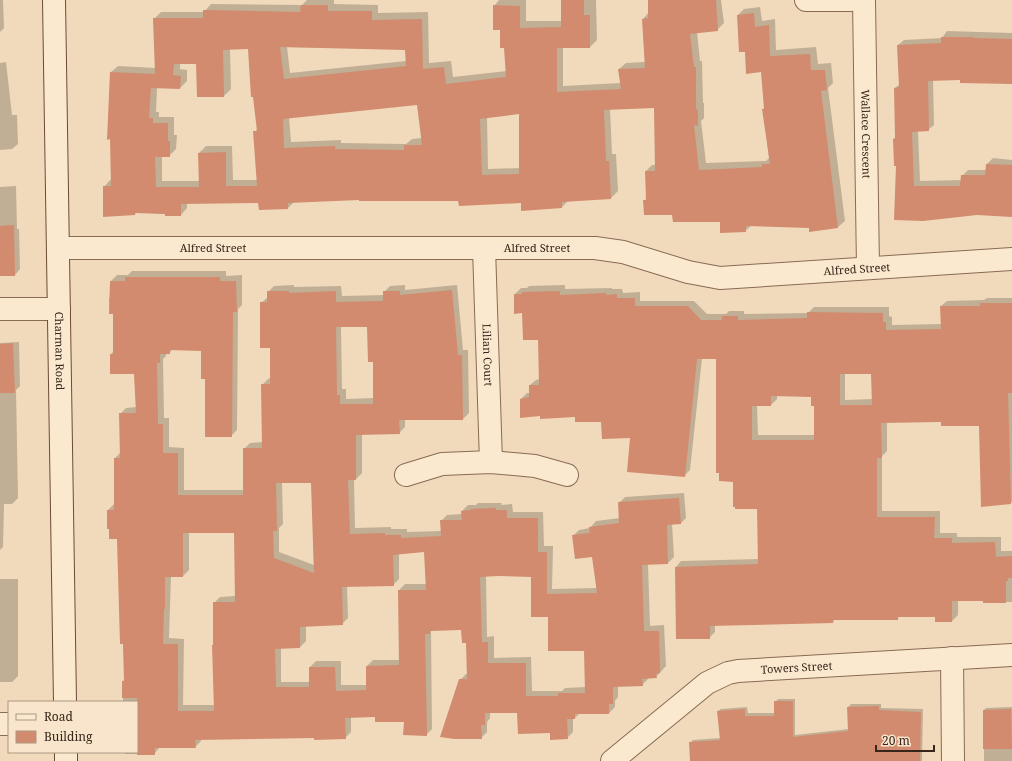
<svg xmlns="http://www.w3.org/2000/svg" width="1012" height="761" viewBox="0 0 1012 761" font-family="'Noto Serif',serif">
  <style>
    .shadow { fill: #0003; fill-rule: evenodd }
    .building { fill: #d28b6e; fill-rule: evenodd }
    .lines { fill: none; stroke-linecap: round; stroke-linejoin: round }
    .street-casing { stroke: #896a54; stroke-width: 24 }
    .secondary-casing { stroke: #6b4b37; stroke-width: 24 }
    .street { stroke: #fbe9cf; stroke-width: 22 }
    .secondary { stroke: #fbe9cf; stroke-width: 22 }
    .labels { text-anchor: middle; stroke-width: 4; stroke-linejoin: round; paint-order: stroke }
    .street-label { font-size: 11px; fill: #37241a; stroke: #f8e5cb }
  </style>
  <rect width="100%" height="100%" fill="#f1dabb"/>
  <path class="shadow" d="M 0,0 L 3,0 L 4,28 L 0,32 Z
    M 307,0 L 334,0 L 334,4 L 378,5 L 378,13 L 428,12 L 429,63 L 451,61 L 453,77 L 507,71 L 505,47 L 501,29 L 494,6 L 499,0 L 526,0 L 526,21 L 562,21 L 562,0 L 596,0 L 597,40 L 590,47 L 563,47 L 563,86 L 621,83 L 619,69 L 626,63 L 645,62 L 643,19 L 649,12 L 649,0 L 721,0 L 724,23 L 717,30 L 697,32 L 700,61 L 702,61 L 703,103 L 704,103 L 704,118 L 701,121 L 706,163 L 766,161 L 769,158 L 763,109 L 765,108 L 762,71 L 745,51 L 738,15 L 744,9 L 760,7 L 762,21 L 775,19 L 776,50 L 816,47 L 818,64 L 831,63 L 833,83 L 828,88 L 845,221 L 838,227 L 810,231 L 810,227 L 752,225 L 745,231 L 721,221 L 673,214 L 644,201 L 647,198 L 646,171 L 652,165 L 656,165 L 655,107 L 610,109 L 612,154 L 616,154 L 618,191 L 611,198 L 568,201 L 561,208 L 521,202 L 459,200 L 360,199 L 294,202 L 288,208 L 259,202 L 187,203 L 187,208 L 181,215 L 137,212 L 135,214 L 104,187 L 110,180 L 112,180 L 111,72 L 118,66 L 156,68 L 154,19 L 161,12 L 204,12 L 211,4 L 302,5 ZM 287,47 L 406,49 L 406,61 L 290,73 ZM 249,48 L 258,128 L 255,132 L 258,180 L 233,180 L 232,146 L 206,146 L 199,153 L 200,181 L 162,181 L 162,156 L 169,156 L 176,149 L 177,135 L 174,135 L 174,117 L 159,117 L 159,112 L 156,112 L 157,88 L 180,88 L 187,81 L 187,70 L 180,69 L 180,63 L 197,63 L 224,96 L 231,89 L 230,49 ZM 418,104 L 422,138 L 412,139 L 406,144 L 341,143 L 341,140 L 291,142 L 289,117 ZM 520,113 L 520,168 L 488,169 L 487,117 Z
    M 947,31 L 1012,33 L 1012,83 L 961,79 L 933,80 L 934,125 L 928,130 L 918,131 L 920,181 L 961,180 L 962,176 L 968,170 L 987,170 L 987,164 L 993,158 L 1012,160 L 1012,216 L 977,214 L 923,220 L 897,165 L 895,88 L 900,84 L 898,45 L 904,40 L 942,38 Z
    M 6,62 L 12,115 L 17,115 L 18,144 L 12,149 L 0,150 L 0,63 Z
    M 16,186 L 17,229 L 19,229 L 20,269 L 15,275 L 0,275 L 0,187 Z
    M 132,271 L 226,271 L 226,276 L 242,275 L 242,305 L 238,309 L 237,430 L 231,436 L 206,378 L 202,350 L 173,349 L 169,353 L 166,353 L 166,356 L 163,359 L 164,418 L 169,418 L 169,447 L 184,448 L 184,490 L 244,490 L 244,449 L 250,443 L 263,442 L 262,385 L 268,379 L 271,378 L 271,347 L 261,303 L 268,297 L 268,292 L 274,286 L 294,285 L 294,287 L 341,286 L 342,296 L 384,295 L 384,292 L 390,286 L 405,285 L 405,290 L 457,285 L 463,350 L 468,350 L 469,413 L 463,419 L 405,419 L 405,427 L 399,433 L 362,434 L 362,473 L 356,479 L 354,479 L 355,528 L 391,527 L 391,529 L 407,529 L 407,532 L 442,531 L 441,521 L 447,515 L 462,514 L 462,511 L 468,505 L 476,505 L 478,503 L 502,503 L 501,505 L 512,504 L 513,512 L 543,512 L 544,546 L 553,546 L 552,589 L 597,588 L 593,555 L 573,536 L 579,530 L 590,528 L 596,521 L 620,518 L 619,503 L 625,497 L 684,493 L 686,518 L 680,524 L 672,524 L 674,557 L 668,563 L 648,564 L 650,626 L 664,625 L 666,666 L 656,677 L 648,678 L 648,679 L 642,685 L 618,686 L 618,697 L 615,701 L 615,707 L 609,713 L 580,713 L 575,718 L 573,718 L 573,732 L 567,738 L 551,732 L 518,712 L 490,712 L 490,718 L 487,722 L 487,732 L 481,738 L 460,680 L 466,674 L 468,674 L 467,642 L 462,628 L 433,630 L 431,631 L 432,729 L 426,735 L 405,721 L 376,716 L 351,717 L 351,732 L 345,738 L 315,737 L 201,739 L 201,741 L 195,747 L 160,747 L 154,754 L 125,754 L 125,752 L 137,752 L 137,702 L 123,702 L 123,681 L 125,679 L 118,538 L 108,510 L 114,504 L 115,458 L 121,452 L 120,414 L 126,408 L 137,407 L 135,373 L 111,373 L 111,354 L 114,351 L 114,313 L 110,313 L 109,298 L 111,297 L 111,281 L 117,275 L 128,275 ZM 341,326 L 368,326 L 374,361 L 374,398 L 346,399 L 346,389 L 342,389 ZM 282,482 L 312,482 L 314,565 L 279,552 L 279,528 L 283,524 ZM 189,532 L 235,532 L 235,596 L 220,597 L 214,603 L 215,705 L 183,705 L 184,639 L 169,638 L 171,576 L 183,576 L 189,570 ZM 425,551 L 426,584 L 405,584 L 399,590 L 400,660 L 373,660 L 367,666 L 367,685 L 341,685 L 341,661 L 316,661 L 310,667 L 310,682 L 281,682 L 281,648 L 300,647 L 306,641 L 306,626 L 342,624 L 348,618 L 347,586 L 393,585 L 399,579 L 399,553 ZM 486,576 L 532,576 L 549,616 L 585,650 L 586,687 L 565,688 L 562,691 L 532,691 L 531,657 L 494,658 L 494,636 L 487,637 Z
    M 565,285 L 565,289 L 612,288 L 612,289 L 622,289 L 623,293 L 640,292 L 640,301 L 694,301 L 707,314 L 726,314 L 729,311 L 744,311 L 744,314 L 808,313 L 814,307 L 889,307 L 889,316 L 892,317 L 892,325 L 942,324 L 941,306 L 947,301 L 984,300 L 987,298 L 1012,298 L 1012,502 L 982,506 L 980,425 L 942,421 L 887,422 L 887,451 L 882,456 L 882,511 L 940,511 L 940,533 L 957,533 L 957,537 L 1001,537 L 1001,551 L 1012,551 L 1012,602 L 984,602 L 984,600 L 958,600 L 958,615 L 952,621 L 936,621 L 936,616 L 900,616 L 897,619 L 835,619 L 833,622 L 715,625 L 715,632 L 709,638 L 677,638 L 676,567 L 681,561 L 759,559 L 758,508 L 734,481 L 717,359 L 702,358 L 690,470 L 684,476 L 631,437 L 602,420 L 576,416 L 541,415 L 521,399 L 527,393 L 530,393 L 530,385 L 536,380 L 540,379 L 539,339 L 523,312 L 515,294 L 521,288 L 527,288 L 529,286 ZM 845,373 L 872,373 L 873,399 L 845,400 ZM 777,395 L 812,396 L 815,406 L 815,435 L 758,435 L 757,405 L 771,405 L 777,399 Z
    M 19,342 L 20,386 L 16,390 L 18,498 L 12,504 L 4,504 L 3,547 L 0,550 L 0,343 Z
    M 0,579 L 18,579 L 18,676 L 12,682 L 0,682 Z
    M 778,699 L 795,699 L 795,735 L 849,729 L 848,707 L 851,704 L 881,704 L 881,708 L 923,709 L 922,761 L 691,761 L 690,743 L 693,740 L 721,738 L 718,711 L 721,709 L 747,707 L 748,713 L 775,713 L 775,702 Z
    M 1012,707 L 1012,761 L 984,761 L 984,710 L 986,708 Z"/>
  <path class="building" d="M 561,0 L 584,0 L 584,15 L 590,15 L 590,48 L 557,48 L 557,92 L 621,89 L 618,69 L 645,68 L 642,19 L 648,18 L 648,0 L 716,0 L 718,31 L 690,34 L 694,67 L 696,67 L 696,110 L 698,109 L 698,126 L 694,125 L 699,170 L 762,167 L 762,164 L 770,164 L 762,109 L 764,109 L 761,72 L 746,74 L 745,52 L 739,52 L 737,15 L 754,13 L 755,27 L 769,25 L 770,56 L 810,54 L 811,70 L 825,70 L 827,90 L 821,91 L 838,228 L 809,232 L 809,228 L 746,226 L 746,232 L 720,233 L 720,222 L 673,222 L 672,215 L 644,215 L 643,200 L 646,200 L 645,171 L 655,171 L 654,108 L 604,110 L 606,161 L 609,161 L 611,199 L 562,202 L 562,208 L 521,211 L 521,203 L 459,206 L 458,201 L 359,201 L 359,200 L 288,203 L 288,209 L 259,210 L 258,203 L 181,204 L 181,216 L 165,216 L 165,214 L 135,213 L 135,215 L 103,217 L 103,186 L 111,186 L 110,139 L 107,140 L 110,72 L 155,74 L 153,18 L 203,18 L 203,10 L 300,12 L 301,5 L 328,5 L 328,11 L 372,11 L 372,20 L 422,19 L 423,69 L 444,67 L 446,84 L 506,77 L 504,48 L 500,48 L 500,30 L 493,30 L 493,5 L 520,6 L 520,28 L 561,27 ZM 280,47 L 405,50 L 406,66 L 284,79 ZM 248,49 L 251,97 L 253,97 L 257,131 L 253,131 L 257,186 L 226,186 L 226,152 L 198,153 L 199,187 L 156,187 L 155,157 L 170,157 L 170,141 L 168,141 L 168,123 L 153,123 L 153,118 L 149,118 L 151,88 L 180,89 L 181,76 L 173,75 L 174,64 L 196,64 L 197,97 L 224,97 L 223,50 ZM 417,105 L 422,145 L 404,145 L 404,150 L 335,149 L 335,146 L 284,148 L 283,119 ZM 519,114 L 519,174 L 482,175 L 480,119 Z
    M 941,37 L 973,37 L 973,38 L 1012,39 L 1012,84 L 960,83 L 960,80 L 928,81 L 929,131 L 912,132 L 914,186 L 960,186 L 961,175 L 985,175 L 986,164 L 1012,165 L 1012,217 L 977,215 L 923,221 L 894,220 L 896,166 L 894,166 L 893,139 L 895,138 L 894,88 L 899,87 L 897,45 L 941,43 Z
    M 14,225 L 15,276 L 0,276 L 0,226 Z
    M 125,277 L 220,277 L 220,281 L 236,281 L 237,312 L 233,312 L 232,437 L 205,437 L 205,379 L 201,379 L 201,351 L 170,350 L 170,354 L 160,354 L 160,363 L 157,363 L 158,424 L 163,424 L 163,453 L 178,453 L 178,495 L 243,495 L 243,448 L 262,448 L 261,384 L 270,384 L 270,348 L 260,348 L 260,302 L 267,302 L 267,291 L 289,291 L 289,293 L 336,291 L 336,302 L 383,301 L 383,291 L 400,291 L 400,295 L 452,290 L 458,355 L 462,355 L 463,420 L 399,420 L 400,434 L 356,435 L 356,480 L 348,480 L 350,534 L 385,533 L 385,535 L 401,535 L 401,538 L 441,536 L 440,520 L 462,520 L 461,511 L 471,510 L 471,509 L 496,508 L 496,510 L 507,510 L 507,518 L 538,518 L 538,552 L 547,552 L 547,594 L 597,593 L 592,557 L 575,559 L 572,535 L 590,533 L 589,527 L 619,523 L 618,502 L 679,498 L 681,524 L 667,525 L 668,564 L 642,565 L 644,631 L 659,631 L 660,673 L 656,674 L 657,678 L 642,679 L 643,686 L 613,687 L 613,704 L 609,704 L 609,714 L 575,714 L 575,719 L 567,719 L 568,739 L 550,740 L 550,733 L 518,734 L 517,713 L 485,713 L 485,725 L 481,725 L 482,739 L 454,739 L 440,737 L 459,679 L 467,679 L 466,643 L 462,643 L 461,630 L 430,631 L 430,634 L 425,634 L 427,736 L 403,735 L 404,722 L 375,722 L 375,717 L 345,718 L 346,739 L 314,740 L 314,738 L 195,740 L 196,748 L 155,748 L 155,755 L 137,755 L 137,698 L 122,698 L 122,681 L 124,681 L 123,644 L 120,644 L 117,539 L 109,539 L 109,529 L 107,529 L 107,510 L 114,510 L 114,458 L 120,458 L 119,413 L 136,413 L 134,374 L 110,374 L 110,354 L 113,354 L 113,314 L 109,314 L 110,281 L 125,281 ZM 336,327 L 367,327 L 368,362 L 373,362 L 373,404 L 340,404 L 340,395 L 337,395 ZM 276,483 L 311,483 L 314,573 L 274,558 L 273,531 L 277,531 ZM 183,533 L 234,533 L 235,602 L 213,602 L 213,645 L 212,645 L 214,711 L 178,711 L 178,644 L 163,644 L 164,609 L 165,609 L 165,577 L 183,577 ZM 424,552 L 426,590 L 398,590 L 399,665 L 366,666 L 366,690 L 336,691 L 335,667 L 309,667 L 309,687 L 276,687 L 275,649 L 300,648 L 300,627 L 343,625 L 342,587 L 394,586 L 393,555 ZM 498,576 L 531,577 L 531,617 L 548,617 L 548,651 L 584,651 L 585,693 L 558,693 L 558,696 L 526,696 L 526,663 L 488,663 L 488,642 L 482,642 L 480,577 Z
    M 560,291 L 560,295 L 606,293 L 606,295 L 617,294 L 617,298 L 635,298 L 635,306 L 688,306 L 701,320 L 722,320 L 722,316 L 738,316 L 738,320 L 807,318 L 807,312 L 883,313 L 883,322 L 886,322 L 886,330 L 941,329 L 940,306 L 980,306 L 980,303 L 1012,303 L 1012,393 L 1008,393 L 1011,504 L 981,507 L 979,426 L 941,426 L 941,422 L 881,423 L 882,458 L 877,458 L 877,517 L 935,517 L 934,538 L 952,538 L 952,543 L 995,542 L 996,557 L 1012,556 L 1012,578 L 1008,578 L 1008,581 L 1006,581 L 1006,603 L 983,603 L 983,601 L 952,601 L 952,622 L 935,622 L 935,617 L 898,617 L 898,620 L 833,620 L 833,623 L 710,626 L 710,639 L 676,639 L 675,567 L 758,564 L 757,509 L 735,509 L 735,507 L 733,507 L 733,482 L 719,481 L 719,473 L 716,473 L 716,359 L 697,359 L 685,477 L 627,472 L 630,438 L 602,439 L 601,422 L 575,422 L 575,417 L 540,419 L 540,416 L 520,418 L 520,399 L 529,397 L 529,385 L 539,385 L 538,340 L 523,340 L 522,313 L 514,314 L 514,294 L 522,294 L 522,292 ZM 840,374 L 871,374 L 872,405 L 840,405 ZM 771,396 L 811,397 L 811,406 L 814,406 L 814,440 L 752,440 L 752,406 L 771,406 Z
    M 13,343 L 15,393 L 0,393 L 0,344 Z
    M 774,701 L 793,701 L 793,737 L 848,731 L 847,707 L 879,706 L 879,710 L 921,712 L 920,761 L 690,761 L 689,742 L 720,740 L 717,711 L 745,709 L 745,716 L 774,716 Z
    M 1011,709 L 1012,749 L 983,749 L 983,710 Z"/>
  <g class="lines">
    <g class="street-casing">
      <g id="street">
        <path d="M 806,0 L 851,0"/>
        <path id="s1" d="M 864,0 L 868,268"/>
        <path id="s2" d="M 58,248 L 595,248 L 623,252 L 688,272 L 720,278 L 1012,259"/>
        <path id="s3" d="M 484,248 L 491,462"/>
        <path d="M 0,309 L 59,309"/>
        <path d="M 406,475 L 442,464 L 491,462 L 535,466 L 567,475"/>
        <path d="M 952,658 L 953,761"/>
        <path d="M 0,724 L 9,724"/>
        <path id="s4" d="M 612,761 L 707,683 L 728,673 L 738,671 L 1012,655"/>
      </g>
    </g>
    <g class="secondary-casing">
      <g id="secondary">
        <path id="s5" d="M 54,0 L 65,702"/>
        <path d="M 66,752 L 66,761"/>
      </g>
    </g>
    <use href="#street" class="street"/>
    <use href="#secondary" class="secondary"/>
  </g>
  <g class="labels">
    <g class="street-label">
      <text dy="4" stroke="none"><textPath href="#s1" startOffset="134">Wallace Crescent</textPath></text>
      <text dy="4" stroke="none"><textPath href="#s2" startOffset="155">Alfred Street</textPath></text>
      <text dy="4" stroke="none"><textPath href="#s2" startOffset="479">Alfred Street</textPath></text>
      <text dy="4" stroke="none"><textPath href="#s2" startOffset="803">Alfred Street</textPath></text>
      <text dy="4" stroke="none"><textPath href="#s5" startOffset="351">Charman Road</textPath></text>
      <text dy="4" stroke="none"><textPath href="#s3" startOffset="107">Lilian Court</textPath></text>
      <text dy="4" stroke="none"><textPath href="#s4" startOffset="215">Towers Street</textPath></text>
    </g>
  </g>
  <rect x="8" y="701" width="130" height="52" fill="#f8e5cb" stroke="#ab9884"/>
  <rect x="16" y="714" width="20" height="6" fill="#fbe9cf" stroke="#ab9884"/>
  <text x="44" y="721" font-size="12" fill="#37241a">Road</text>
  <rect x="16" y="731" width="20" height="12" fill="#d28b6e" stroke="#ab9884"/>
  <text x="44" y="741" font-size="12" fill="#37241a">Building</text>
  <path d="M876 745v6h58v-6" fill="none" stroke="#37241a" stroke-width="2"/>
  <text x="882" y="745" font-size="12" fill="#37241a" stroke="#f8e5cb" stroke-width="3" paint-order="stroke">20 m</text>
</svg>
